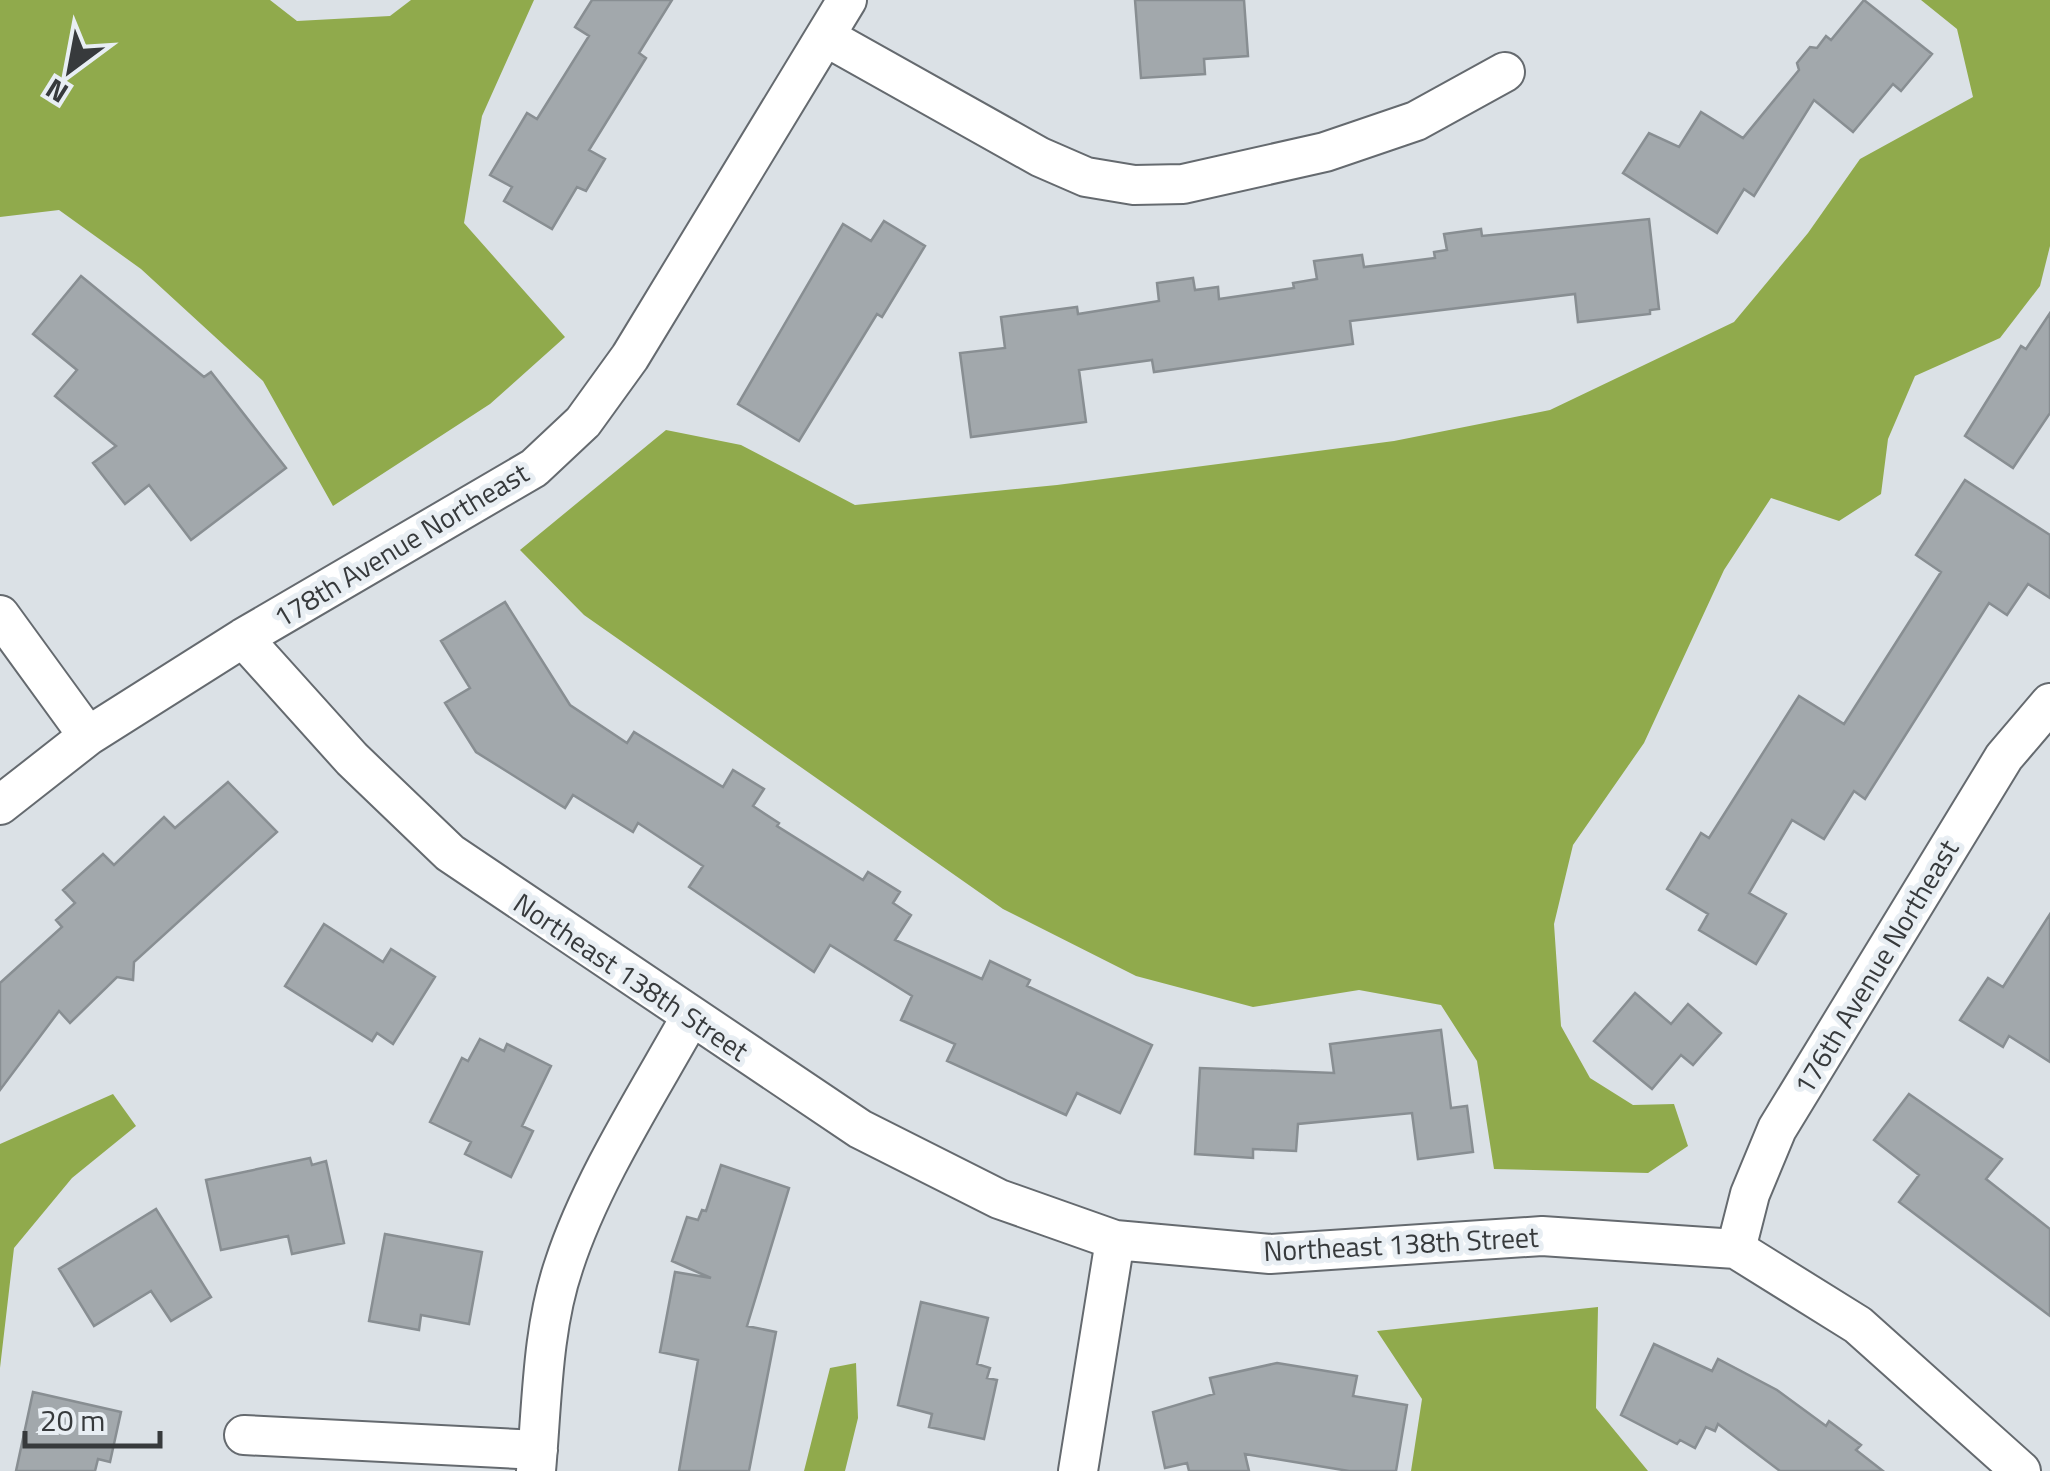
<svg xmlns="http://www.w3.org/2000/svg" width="2050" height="1471" viewBox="0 0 2050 1471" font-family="'Titillium Web',sans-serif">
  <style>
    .forest { fill: #90aa4c }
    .building { fill: #a2a8ac; stroke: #888e92; stroke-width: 2.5 }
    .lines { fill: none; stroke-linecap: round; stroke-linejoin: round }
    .minor-casing { stroke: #656a6f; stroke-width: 42 }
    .minor { stroke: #fff; stroke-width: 38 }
    .labels { text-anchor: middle; stroke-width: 10; stroke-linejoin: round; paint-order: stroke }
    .street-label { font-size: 28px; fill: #373a3c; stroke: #e8eef3 }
  </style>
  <rect width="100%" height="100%" fill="#dbe1e6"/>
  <path class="forest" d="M 0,0 L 270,0 L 297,21 L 390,16 L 411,0 L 534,0 L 482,116 L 464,223 L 565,337 L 490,404 L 333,506 L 263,381 L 141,269 L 59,210 L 0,217 Z
    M 1921,0 L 2050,0 L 2050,246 L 2040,286 L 2000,338 L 1915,376 L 1888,439 L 1881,494 L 1839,521 L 1771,498 L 1724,570 L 1644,743 L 1573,845 L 1554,924 L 1561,1026 L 1590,1078 L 1633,1105 L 1674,1104 L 1688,1146 L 1648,1173 L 1494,1169 L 1477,1061 L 1441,1005 L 1359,990 L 1253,1007 L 1136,976 L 1003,909 L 584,615 L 520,550 L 666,430 L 741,445 L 855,505 L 1057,485 L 1394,441 L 1550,410 L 1734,322 L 1808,233 L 1860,159 L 1973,97 L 1957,29 Z
    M 113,1094 L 136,1126 L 72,1178 L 14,1248 L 0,1368 L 0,1144 Z
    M 1598,1307 L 1596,1408 L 1648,1471 L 1411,1471 L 1422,1399 L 1377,1331 Z
    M 856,1363 L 858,1418 L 845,1471 L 804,1471 L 830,1368 Z"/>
  <path class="building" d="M 592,0 L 672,0 L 639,53 L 646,58 L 589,150 L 605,159 L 586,191 L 577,187 L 552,229 L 504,201 L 512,187 L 490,175 L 527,113 L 537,119 L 589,36 L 575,27 Z
    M 1135,0 L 1244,0 L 1248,56 L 1204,59 L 1205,74 L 1141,78 Z
    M 1864,0 L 1932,54 L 1901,91 L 1893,84 L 1853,132 L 1814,100 L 1754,196 L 1744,189 L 1717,233 L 1623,173 L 1649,133 L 1679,147 L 1701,112 L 1743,138 L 1799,70 L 1797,63 L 1810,47 L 1817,48 L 1826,36 L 1831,40 Z
    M 1649,219 L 1659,309 L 1650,310 L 1650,314 L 1578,322 L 1575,294 L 1350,321 L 1353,344 L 1154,372 L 1152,360 L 1079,370 L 1086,422 L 971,437 L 960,353 L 1005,348 L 1001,317 L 1077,307 L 1078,314 L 1159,301 L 1157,283 L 1193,278 L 1195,290 L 1218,287 L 1219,299 L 1294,288 L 1293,283 L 1317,279 L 1314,261 L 1362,255 L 1364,267 L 1435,258 L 1434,252 L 1447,250 L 1444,234 L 1481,229 L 1482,236 Z
    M 884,221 L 925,246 L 882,317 L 877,314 L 799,441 L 738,404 L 843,224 L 871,241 Z
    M 81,276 L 204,377 L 211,372 L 286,468 L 191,540 L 149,485 L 125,504 L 93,463 L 116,446 L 55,396 L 77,370 L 33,334 Z
    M 2050,313 L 2050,413 L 2013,468 L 1965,436 L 2021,346 L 2026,349 Z
    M 1965,480 L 2050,535 L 2050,598 L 2028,584 L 2007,615 L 1989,603 L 1865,799 L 1854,791 L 1824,839 L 1792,820 L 1749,893 L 1786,914 L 1756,964 L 1699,930 L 1708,914 L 1667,889 L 1701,833 L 1709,838 L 1799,696 L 1844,724 L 1941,572 L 1916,555 Z
    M 505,602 L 570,705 L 627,743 L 634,732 L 723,787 L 733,770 L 764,789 L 753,806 L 779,823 L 777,826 L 863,880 L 868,872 L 900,892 L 893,903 L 911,915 L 895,940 L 982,979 L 990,961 L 1030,980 L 1027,986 L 1152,1045 L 1120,1113 L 1077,1093 L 1066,1115 L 947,1061 L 955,1044 L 901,1020 L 912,996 L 830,945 L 814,972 L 689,887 L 703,866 L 638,823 L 633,832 L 573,795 L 565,808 L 476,752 L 445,703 L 470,688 L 441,641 Z
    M 228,782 L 277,832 L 134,962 L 133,980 L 117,977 L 70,1023 L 59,1011 L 0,1090 L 0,983 L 62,927 L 56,920 L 75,903 L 63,890 L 103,854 L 114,865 L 164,817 L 175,828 Z
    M 2050,914 L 2050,1062 L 2009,1036 L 2003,1047 L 1960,1020 L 1988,978 L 2003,987 Z
    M 324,924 L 383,962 L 391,949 L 435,977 L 393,1044 L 377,1033 L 372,1041 L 285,986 Z
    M 1635,993 L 1671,1024 L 1688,1004 L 1721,1033 L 1693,1065 L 1681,1055 L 1652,1089 L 1594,1041 Z
    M 1441,1030 L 1451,1108 L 1467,1106 L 1473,1152 L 1418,1159 L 1412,1113 L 1298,1124 L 1296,1151 L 1253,1149 L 1253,1158 L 1195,1154 L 1200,1068 L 1334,1073 L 1330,1044 Z
    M 480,1039 L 504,1051 L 507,1044 L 551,1066 L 522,1126 L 533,1131 L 511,1177 L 465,1154 L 471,1142 L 430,1122 L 462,1058 L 468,1061 Z
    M 1909,1094 L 2002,1159 L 1986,1179 L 2050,1229 L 2050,1316 L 1899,1202 L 1919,1175 L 1874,1140 Z
    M 310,1158 L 312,1165 L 326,1161 L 344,1243 L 292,1254 L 288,1236 L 221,1250 L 206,1180 Z
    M 721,1165 L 789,1188 L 747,1326 L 776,1332 L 749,1471 L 679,1471 L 698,1360 L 660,1352 L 675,1272 L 711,1278 L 672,1261 L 687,1217 L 698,1220 L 702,1210 L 706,1211 Z
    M 156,1209 L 211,1297 L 171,1321 L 151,1291 L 94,1326 L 59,1269 Z
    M 385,1234 L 482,1252 L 469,1324 L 421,1315 L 419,1330 L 369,1321 Z
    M 921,1302 L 988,1318 L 977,1364 L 990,1368 L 987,1378 L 997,1380 L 984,1439 L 929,1427 L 932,1414 L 898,1405 Z
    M 1654,1344 L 1712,1371 L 1718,1359 L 1777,1390 L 1826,1426 L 1829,1421 L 1861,1445 L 1856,1450 L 1883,1471 L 1780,1471 L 1718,1424 L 1715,1431 L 1706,1427 L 1695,1448 L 1680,1440 L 1677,1444 L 1621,1415 Z
    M 1277,1363 L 1357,1376 L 1353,1396 L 1407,1405 L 1396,1471 L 1349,1471 L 1245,1454 L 1249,1471 L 1189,1471 L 1187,1463 L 1165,1468 L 1153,1412 L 1214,1394 L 1210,1378 Z
    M 33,1392 L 121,1412 L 110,1462 L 98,1459 L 95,1471 L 16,1471 Z"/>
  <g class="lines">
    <g class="minor-casing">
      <path id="minor" d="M 826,37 L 1040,157 L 1086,177 L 1134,185 L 1183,184 L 1325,152 L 1416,121 L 1505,72
        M 0,615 L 88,736
        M 243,638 L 352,759 L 450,853 L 860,1129 L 999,1199 L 1115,1240 L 1270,1254 L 1542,1236 L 1736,1249 L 1858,1325 L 2021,1471
        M 0,805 L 88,736 L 243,638 L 534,468 L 583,422 L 630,357 L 847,0
        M 1736,1249 L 1750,1194 L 1777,1129 L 2004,757 L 2050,703
        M 244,1435 L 538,1450
        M 536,1471 C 542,1404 542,1329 564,1265 C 591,1182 647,1095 690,1018
        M 1078,1471 L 1115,1240"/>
    </g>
    <use href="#minor" class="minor"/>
  </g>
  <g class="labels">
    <g class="street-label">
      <text transform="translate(401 545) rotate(-31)" y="10">178th Avenue Northeast</text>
      <text transform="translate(1876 967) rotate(-59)" y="10">176th Avenue Northeast</text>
      <text transform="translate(631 977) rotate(34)" y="10">Northeast 138th Street</text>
      <text transform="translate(1401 1244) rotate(-3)" y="10">Northeast 138th Street</text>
    </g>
  </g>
  <g transform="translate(70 70) rotate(212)" stroke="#e8eef3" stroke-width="8" paint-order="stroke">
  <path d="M0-8L18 38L0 25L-18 38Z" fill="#373a3c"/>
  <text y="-15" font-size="28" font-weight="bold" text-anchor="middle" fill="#373a3c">N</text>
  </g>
  <path d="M25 1431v15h135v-15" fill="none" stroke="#373a3c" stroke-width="5"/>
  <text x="40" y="1431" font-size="30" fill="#373a3c" stroke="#e8eef3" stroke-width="8" paint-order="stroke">20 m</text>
</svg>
